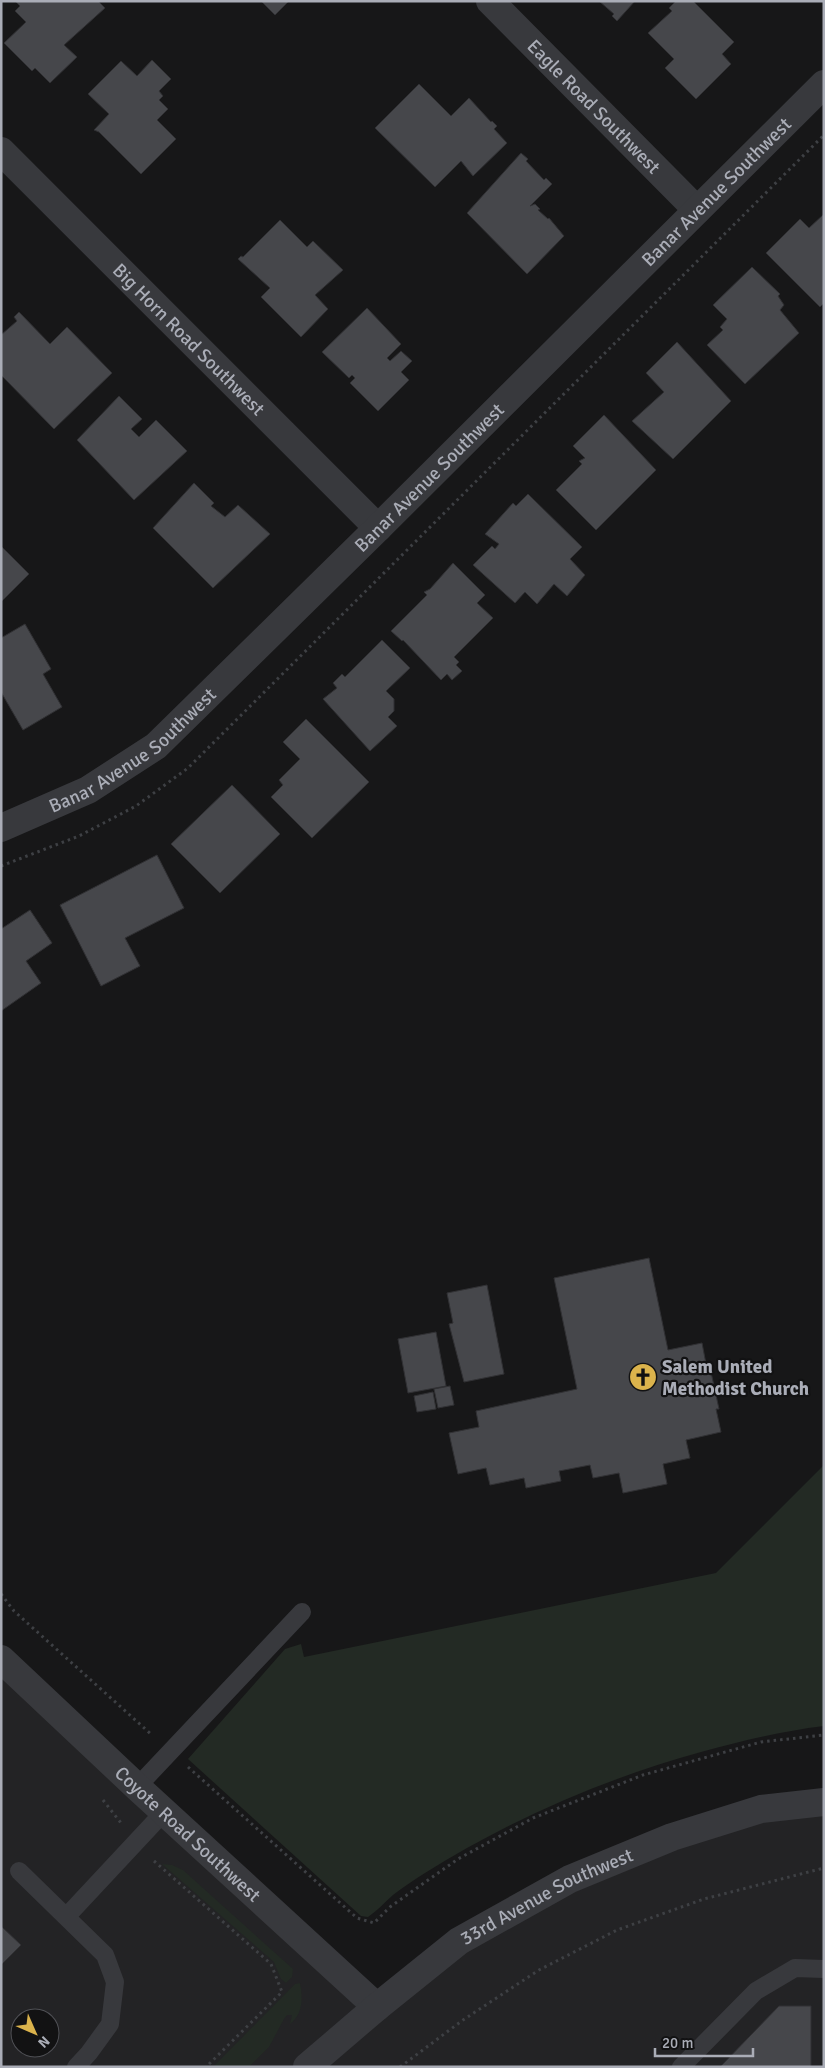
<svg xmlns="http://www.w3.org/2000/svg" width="825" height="2068" viewBox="0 0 825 2068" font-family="Signika,sans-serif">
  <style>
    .built { fill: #232325; fill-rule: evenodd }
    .green { fill: #232a24 }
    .building { fill: #46474b; stroke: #313134 }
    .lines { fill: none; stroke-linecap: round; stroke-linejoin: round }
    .path { stroke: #3e4044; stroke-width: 3; stroke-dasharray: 2.5 4; stroke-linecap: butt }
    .service { stroke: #38393d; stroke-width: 18 }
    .minor { stroke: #38393d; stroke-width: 28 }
    .tertiary { stroke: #38393d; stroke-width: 28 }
    .labels { text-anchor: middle; stroke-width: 4.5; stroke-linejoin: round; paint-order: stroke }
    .street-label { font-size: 19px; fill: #aaadb7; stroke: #121213 }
    .poi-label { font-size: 19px; font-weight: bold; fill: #aaadb7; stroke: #121213; text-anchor: start }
  </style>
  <rect width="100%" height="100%" fill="#171718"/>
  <path class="built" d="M 1,1660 L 377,2007 L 570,1879 L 824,1802 L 824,2067 L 1,2067 ZM 20,2018 L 50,2018 L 50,2048 L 20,2048 Z"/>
  <path class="green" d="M 824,1465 L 824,1726 C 782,1731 742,1741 701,1752 C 604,1779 511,1819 425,1873 C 414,1880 403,1887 393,1895 C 385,1902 377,1911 368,1917 L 361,1916 L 188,1759 L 285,1649 L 301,1644 L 304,1657 L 716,1573 Z
    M 162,1864 L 172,1865 L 183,1870 L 293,1969 L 292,1977 L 286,1983 L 281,1979 L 274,1962 Z
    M 300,1983 C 303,1998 303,2014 290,2024 L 292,2015 L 287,2015 L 284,2019 L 269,2047 L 249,2067 L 213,2067 L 295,1984 Z"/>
  <path class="building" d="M 15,1 L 98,1 L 105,8 L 64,45 L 77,57 L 50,83 L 35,68 L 32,71 L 4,43 L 26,22 L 15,11 L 20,6 Z
    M 261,1 L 289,1 L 275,15 Z
    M 599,1 L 635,1 L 617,21 L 612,16 L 614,14 Z
    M 676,1 L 693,1 L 734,42 L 722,54 L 731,64 L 696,99 L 665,68 L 674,59 L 648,33 L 672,11 L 669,8 Z
    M 152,60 L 171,79 L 159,91 L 163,96 L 159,100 L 168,109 L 157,120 L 176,139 L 141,174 L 99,132 L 94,130 L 109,114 L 88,94 L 121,61 L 137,76 Z
    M 419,84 L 451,116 L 469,98 L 491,122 L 492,121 L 497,126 L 494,129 L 507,143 L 473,176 L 461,161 L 435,187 L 375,128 Z
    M 521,153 L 528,159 L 526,161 L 544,180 L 546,178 L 552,184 L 530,206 L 535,204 L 540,209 L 538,210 L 548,219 L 549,218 L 564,236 L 527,274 L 467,213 Z
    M 824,214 L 824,303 L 820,307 L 766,253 L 800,219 L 809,228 Z
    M 280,220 L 307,247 L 313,241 L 343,270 L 315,295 L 328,309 L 301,337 L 261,297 L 270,288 L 238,259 L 241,256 L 243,257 Z
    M 752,267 L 780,294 L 778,296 L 784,305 L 780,310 L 799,333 L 745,384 L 707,345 L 723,330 L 720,327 L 727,319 L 713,305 Z
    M 367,308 L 401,344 L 387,358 L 390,361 L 401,351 L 412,361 L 401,372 L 409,380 L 378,411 L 350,383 L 355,378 L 352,375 L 349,378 L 322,352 Z
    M 19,312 L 50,344 L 67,327 L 112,373 L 54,429 L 1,375 L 1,335 L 17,321 L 14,317 Z
    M 677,342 L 731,401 L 673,459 L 632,421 L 664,392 L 646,373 Z
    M 119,396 L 142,419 L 131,429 L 139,437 L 156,420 L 187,451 L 134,500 L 77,440 Z
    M 604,415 L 656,470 L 596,530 L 556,490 L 582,464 L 579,461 L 585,458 L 573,446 Z
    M 194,483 L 214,503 L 211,506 L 225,517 L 238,505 L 270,534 L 213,588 L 153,528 Z
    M 528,494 L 582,547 L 570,559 L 585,575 L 567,596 L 554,584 L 537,604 L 525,592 L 515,603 L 473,565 L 492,546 L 495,549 L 499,544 L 485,534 L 513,503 L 516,506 Z
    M 1,546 L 29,574 L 1,602 Z
    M 453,563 L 485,595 L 477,603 L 493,618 L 454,657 L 459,662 L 456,665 L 462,671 L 452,680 L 447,674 L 441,680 L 403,640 L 402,641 L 391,631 L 427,595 L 424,592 L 430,589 Z
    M 25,624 L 51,669 L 43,674 L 62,707 L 23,730 L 1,692 L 1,638 Z
    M 382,640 L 410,668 L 386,691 L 394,699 L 394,711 L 388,717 L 397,726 L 370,751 L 323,699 L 337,688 L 333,683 L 342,674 L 345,677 Z
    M 306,719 L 369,782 L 312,838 L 271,797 L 283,785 L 279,780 L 300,759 L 283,742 Z
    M 232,785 L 280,834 L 220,893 L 171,844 Z
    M 157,855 L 184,908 L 125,938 L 140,966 L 101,986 L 60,905 Z
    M 30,910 L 52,943 L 26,961 L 41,983 L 1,1011 L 1,929 Z
    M 649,1258 L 668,1350 L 702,1343 L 706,1364 L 709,1363 L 719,1409 L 716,1409 L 721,1432 L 686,1440 L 690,1458 L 663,1464 L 667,1484 L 623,1493 L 619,1473 L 593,1478 L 590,1465 L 559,1471 L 561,1481 L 526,1488 L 524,1478 L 490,1485 L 486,1468 L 458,1474 L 449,1433 L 479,1427 L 476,1411 L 577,1389 L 554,1278 Z
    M 487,1285 L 504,1374 L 464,1382 L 449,1324 L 453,1323 L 447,1293 Z
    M 436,1332 L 446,1386 L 408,1393 L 398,1339 Z
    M 450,1386 L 454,1405 L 438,1408 L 434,1389 Z
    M 433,1392 L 436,1409 L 417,1412 L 414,1396 Z
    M 1,1926 L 21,1945 L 1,1965 Z
    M 779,2006 L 811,2006 L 811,2067 L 720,2067 Z"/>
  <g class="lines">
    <path class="path" d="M 1,866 L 79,836 L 136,806 L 188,768 L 824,135
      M 1,1594 L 14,1611 L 152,1735
      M 188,1767 L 357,1918 L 374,1923 L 390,1907 L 458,1859 L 533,1818 L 643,1775 L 761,1742 L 824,1735
      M 103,1800 L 121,1823
      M 154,1861 L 271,1964 L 282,1992 L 206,2067
      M 400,2067 L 463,2020 L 539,1970 L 617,1930 L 704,1899 L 824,1868"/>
    <path class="service" d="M 137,1787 L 302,1612
      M 19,1871 L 105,1955 L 115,1982 L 110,2024 L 89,2053 L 76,2067
      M 66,1917 L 164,1812
      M 681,2067 L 756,1991 L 795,1968 L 824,1969"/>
    <g class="minor">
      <path id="s1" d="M 490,1 L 697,210"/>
      <path id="s2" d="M 1,151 L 378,528"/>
      <path id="s3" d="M 1,828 L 88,790 L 156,746 L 378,528 L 824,84"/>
      <path id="s4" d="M 1,1659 L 137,1787 L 377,2007"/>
    </g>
    <path class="tertiary" id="s5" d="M 307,2067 L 377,2007 L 459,1941 L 570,1879 L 672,1837 L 761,1809 L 824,1802"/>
  </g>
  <defs>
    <g id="church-disc" transform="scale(1.4375)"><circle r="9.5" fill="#dbb34c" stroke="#121213"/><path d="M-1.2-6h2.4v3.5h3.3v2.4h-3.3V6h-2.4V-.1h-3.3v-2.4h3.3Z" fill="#111"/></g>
  </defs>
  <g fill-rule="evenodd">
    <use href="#church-disc" x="643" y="1377"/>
  </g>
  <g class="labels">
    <g class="street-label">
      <text dy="7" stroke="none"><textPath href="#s1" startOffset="148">Eagle Road Southwest</textPath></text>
      <text dy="7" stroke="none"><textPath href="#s3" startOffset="964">Banar Avenue Southwest</textPath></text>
      <text dy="7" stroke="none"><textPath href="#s2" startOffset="266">Big Horn Road Southwest</textPath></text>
      <text dy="7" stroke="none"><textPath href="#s3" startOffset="559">Banar Avenue Southwest</textPath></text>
      <text dy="7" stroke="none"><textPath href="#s3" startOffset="154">Banar Avenue Southwest</textPath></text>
      <text dy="7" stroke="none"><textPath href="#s4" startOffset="256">Coyote Road Southwest</textPath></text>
      <text dy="7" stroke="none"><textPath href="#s5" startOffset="296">33rd Avenue Southwest</textPath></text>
    </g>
    <g class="poi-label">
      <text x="662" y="1373">Salem United<tspan x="662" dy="22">Methodist Church</tspan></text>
    </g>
  </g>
  <rect width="825" height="2068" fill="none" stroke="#aaadb7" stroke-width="5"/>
  <g transform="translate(35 2033) rotate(135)"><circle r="24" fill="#121213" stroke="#4f5055"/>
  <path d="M0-4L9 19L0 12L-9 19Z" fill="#dbb34c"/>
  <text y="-8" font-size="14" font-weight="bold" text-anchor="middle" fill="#aaadb7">N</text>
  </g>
  <path d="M655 2048v8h98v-8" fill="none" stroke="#aaadb7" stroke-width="2.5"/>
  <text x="662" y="2048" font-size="15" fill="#aaadb7" stroke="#121213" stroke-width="4" paint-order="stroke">20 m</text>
</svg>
